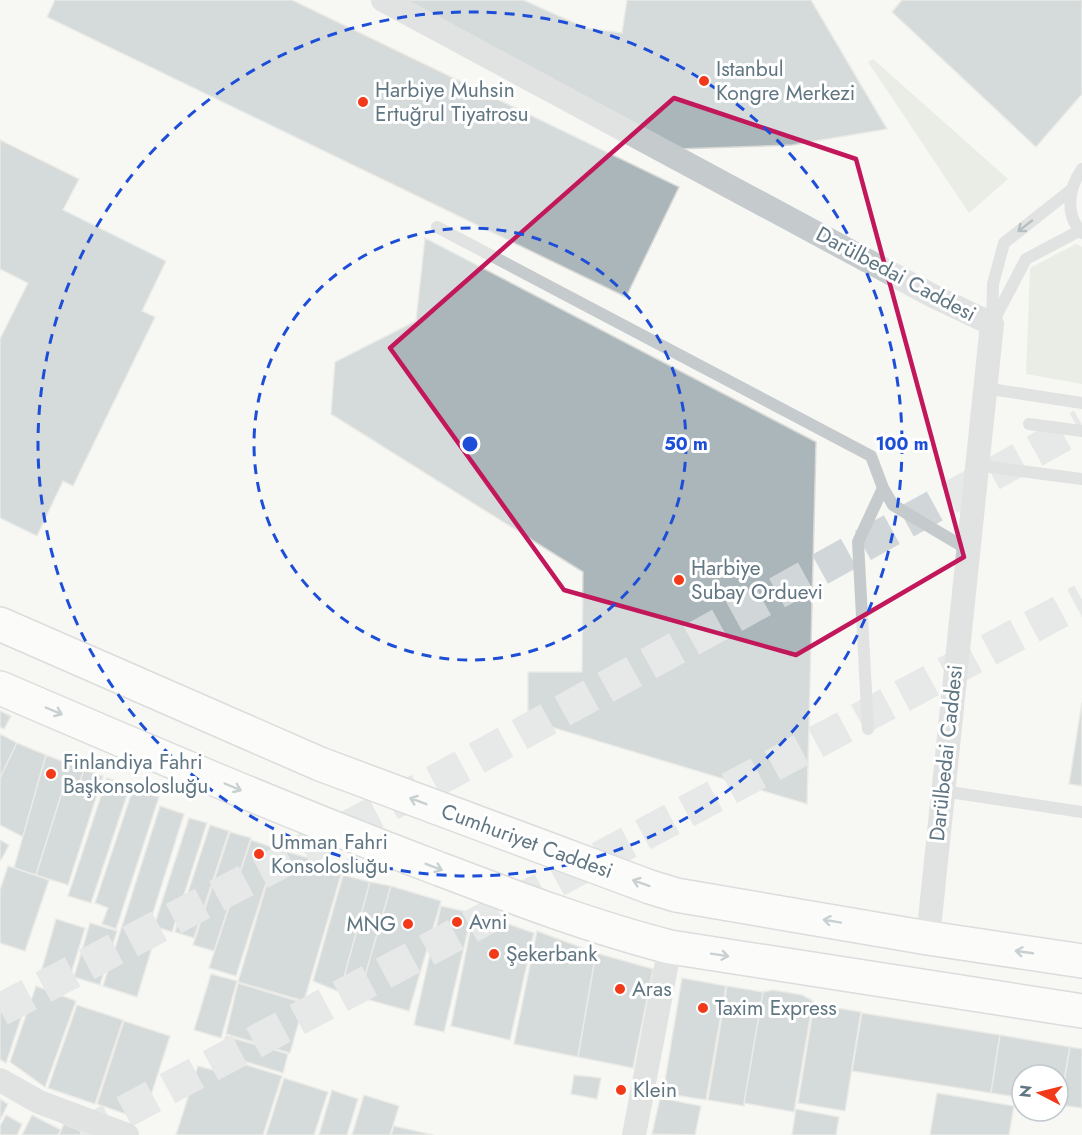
<svg xmlns="http://www.w3.org/2000/svg" width="1082" height="1135" font-family="Jost,sans-serif">
<rect width="100%" height="100%" fill="#f7f7f4"/>
<g fill="#d9e0d5">
<polygon points="873,59 1008,179 969,213 868,62"/>
<polygon points="1076,244 1082,247 1082,384 1026,374 1030,268"/>
</g>
<g fill="#abb6ba" stroke="#d9d9d6" stroke-width="1.5">
<polygon points="55,0 292,0 679,187 626,297 47,17"/>
<polygon points="400,0 523,0 586,28 622,33 627,0 811,0 887,129 792,145 677,149"/>
<polygon points="902,0 1082,0 1082,94 1036,147 892,12"/>
<polygon points="0,140 79,179 63,210 166,261 142,311 155,317 73,486 63,481 37,536 0,518 0,339 28,283 0,269"/>
<polygon points="425,238 816,442 807,804 528,720 528,672 582,672 583,572 331,414 335,362 416,321"/>
<polygon points="1082,702 1082,786 1069,784"/>
<polygon points="0,711 11,716 4,729 0,727"/>
<polygon points="0,734 17,743 0,778"/>
<polygon points="17,743 46,755 23,837 0,825 0,778"/>
<polygon points="46,755 84,770 78,787 65,783 36,875 14,868"/>
<polygon points="84,770 103,776 68,885 36,875 65,783 78,787"/>
<polygon points="107,778 130,786 91,903 68,896"/>
<polygon points="133,789 159,797 116,929 102,924 108,908 95,903"/>
<polygon points="160,806 184,814 145,938 154,941 137,997 103,986"/>
<polygon points="189,818 207,823 172,932 154,926"/>
<polygon points="210,825 229,831 194,938 175,932"/>
<polygon points="230,832 251,838 214,951 193,945"/>
<polygon points="0,840 9,845 1,860 0,860"/>
<polygon points="251,840 277,849 236,976 209,968"/>
<polygon points="277,849 343,868 304,1001 238,982"/>
<polygon points="8,866 49,880 25,951 0,943 0,890"/>
<polygon points="343,875 370,882 340,992 313,981"/>
<polygon points="370,882 391,886 359,997 340,992"/>
<polygon points="391,886 441,901 409,1011 359,997"/>
<polygon points="441,906 472,913 444,1032 414,1025"/>
<polygon points="474,912 534,933 510,1040 451,1026"/>
<polygon points="56,919 85,928 70,977 42,969"/>
<polygon points="90,923 117,931 100,985 74,977"/>
<polygon points="537,931 596,953 578,1057 514,1044"/>
<polygon points="596,953 653,969 633,1068 578,1057"/>
<polygon points="211,974 237,981 221,1038 194,1030"/>
<polygon points="682,978 726,986 706,1100 663,1093"/>
<polygon points="238,983 304,1003 290,1053 226,1034"/>
<polygon points="36,986 76,1001 45,1087 10,1062"/>
<polygon points="727,986 763,992 744,1106 708,1100"/>
<polygon points="773,990 802,995 813,1001 794,1112 744,1103 763,992"/>
<polygon points="814,1004 861,1012 845,1111 798,1103"/>
<polygon points="77,1005 123,1020 95,1104 48,1088"/>
<polygon points="0,1008 22,1015 6,1063 0,1059"/>
<polygon points="862,1013 1000,1035 991,1093 852,1071"/>
<polygon points="124,1021 170,1036 143,1120 97,1104"/>
<polygon points="1000,1035 1070,1047 1060,1105 1058,1104 1058,1075 1022,1075 1022,1098 991,1093"/>
<polygon points="226,1036 288,1054 283,1073 220,1054"/>
<polygon points="1070,1047 1082,1049 1082,1108 1060,1105"/>
<polygon points="218,1056 282,1076 263,1135 176,1135 198,1066 213,1070"/>
<polygon points="574,1075 601,1078 597,1099 571,1094"/>
<polygon points="284,1078 328,1092 314,1135 266,1135"/>
<polygon points="332,1090 358,1099 347,1135 319,1135"/>
<polygon points="937,1093 1014,1106 1009,1135 930,1135"/>
<polygon points="364,1095 399,1106 390,1135 352,1135"/>
<polygon points="660,1098 701,1106 695,1135 652,1134"/>
<polygon points="0,1099 8,1104 0,1120"/>
<polygon points="796,1109 839,1117 836,1135 792,1135"/>
<polygon points="6,1115 22,1124 17,1135 0,1135 0,1126"/>
<polygon points="32,1115 61,1130 58,1135 22,1135"/>
<polygon points="64,1124 91,1135 59,1135"/>
<polygon points="394,1126 433,1135 391,1135"/>
</g>
<g fill="none" stroke-linecap="round" stroke-linejoin="round">
<g stroke="#d1d7d8" stroke-width="33" stroke-dasharray="33 16" stroke-linecap="butt">
<polyline points="0,1010 437,780 1082,425"/>
<polyline points="81,1135 1082,600"/>
</g>
<defs>
<g id="primary">
<polyline points="0,624 320,764 650,887 676,895 928,938 1082,961"/>
<path d="M0,688C142,749 284,810 429,865C508,895 588,926 670,947L1082,1011"/>
</g>
</defs>
<use href="#primary" stroke="#b8bdc0" stroke-width="36"/>
<g stroke="#c5cacd" stroke-width="12">
<path d="M1082,169C1068,189 1065,215 1082,233"/>
<polyline points="437,227 871,456 883,488 893,505 967,549"/>
<polyline points="994,320 1026,259 1079,231"/>
<polyline points="992,324 993,284 1004,243 1071,190"/>
<polyline points="984,388 1082,403"/>
<polyline points="1029,424 1082,431"/>
<polyline points="975,465 1082,479"/>
<polyline points="868,729 858,542 883,488"/>
<polyline points="943,791 1082,812"/>
</g>
<g stroke="#c5cacd" stroke-width="24">
<polyline points="383,0 933,296 992,324 928,938"/>
<polyline points="0,1080 39,1102 127,1135"/>
<polyline points="634,1135 670,947"/>
</g>
<use href="#primary" stroke="#fff" stroke-width="33"/>
</g>
<defs><path id="oneway-shaft" d="M-6 0H5M1.5-3L5.5 0L1.5 3" fill="none" stroke-width="1.6" stroke-linecap="round" stroke-linejoin="round" transform="scale(1.5)"/></defs>
<use stroke="#657a86" href="#oneway-shaft" transform="translate(1025 226) rotate(142)"/>
<g stroke="#909fa8">
<use href="#oneway-shaft" transform="translate(54 711) rotate(23)"/>
<use href="#oneway-shaft" transform="translate(233 787) rotate(23)"/>
<use href="#oneway-shaft" transform="translate(418 801) rotate(-159)"/>
<use href="#oneway-shaft" transform="translate(434 867) rotate(21)"/>
<use href="#oneway-shaft" transform="translate(641 883) rotate(-160)"/>
<use href="#oneway-shaft" transform="translate(832 921) rotate(-170)"/>
<use href="#oneway-shaft" transform="translate(1024 952) rotate(-172)"/>
<use href="#oneway-shaft" transform="translate(720 955) rotate(9)"/>
</g>
<path d="M0 0H1082V1135H0ZM674,98L856,159L964,557L796,655L564,590L390,348Z" fill="#f7f7f4" fill-opacity=".55" fill-rule="evenodd"/>
<path fill="none" stroke="#c2185b" stroke-width="4.5" stroke-linejoin="round" d="M674,98L856,159L964,557L796,655L564,590L390,348Z"/>
<g fill="none" stroke="#1d4ed8" stroke-width="3" stroke-dasharray="10 8">
<circle cx="470" cy="444" r="216"/>
<circle cx="470" cy="444" r="432"/>
</g>
<g fill="#f23a1a" stroke="#fff" stroke-width="2">
<circle cx="704" cy="81" r="6"/>
<circle cx="363" cy="102" r="6"/>
<circle cx="679" cy="580" r="6"/>
<circle cx="51" cy="774" r="6"/>
<circle cx="259" cy="854" r="6"/>
<circle cx="457" cy="922" r="6"/>
<circle cx="408" cy="924" r="6"/>
<circle cx="494" cy="954" r="6"/>
<circle cx="620" cy="989" r="6"/>
<circle cx="703" cy="1008" r="6"/>
<circle cx="621" cy="1090" r="6"/>
</g>
<g text-anchor="middle" dominant-baseline="central" stroke-width="6" stroke-linejoin="round" paint-order="stroke">
<g font-size="21" fill="#607682" stroke="#fff" text-anchor="start">
<text x="716" y="69">Istanbul<tspan x="716" dy="24">Kongre Merkezi</tspan></text>
<text x="375" y="90">Harbiye Muhsin<tspan x="375" dy="24">Ertuğrul Tiyatrosu</tspan></text>
<text x="691" y="568">Harbiye<tspan x="691" dy="24">Subay Orduevi</tspan></text>
<text x="63" y="762">Finlandiya Fahri<tspan x="63" dy="24">Başkonsolosluğu</tspan></text>
<text x="271" y="842">Umman Fahri<tspan x="271" dy="24">Konsolosluğu</tspan></text>
<text x="469" y="922">Avni</text>
<text x="396" y="924" text-anchor="end">MNG</text>
<text x="506" y="954">Şekerbank</text>
<text x="632" y="989">Aras</text>
<text x="715" y="1008">Taxim Express</text>
<text x="633" y="1090">Klein</text>
</g>
<g font-size="21" fill="#607682" stroke="#fff">
<text transform="translate(896 274) rotate(28)">Darülbedai Caddesi</text>
<text transform="translate(946 753) rotate(-84)">Darülbedai Caddesi</text>
<text transform="translate(527 841) rotate(20)">Cumhuriyet Caddesi</text>
</g>
</g>
<circle cx="470" cy="444" r="9" fill="#1d4ed8" stroke="#fff" stroke-width="3"/>
<g font-size="18" text-anchor="middle" font-weight="bold" fill="#1d4ed8" stroke="#fff" stroke-width="6" stroke-linejoin="round" paint-order="stroke">
<text x="686" y="450">50 m</text>
<text x="902" y="450">100 m</text>
</g>
<g transform="translate(1040 1093) rotate(277)"><circle r="28" fill="#ffffff" stroke="#bfc8cd" stroke-width="1.5"/>
<path d="M0-4.5L10 22L0 15L-10 22Z" fill="#f23a1a"/>
<text y="-9" font-size="16" font-weight="bold" text-anchor="middle" fill="#607682">N</text>
</g>
</svg>
